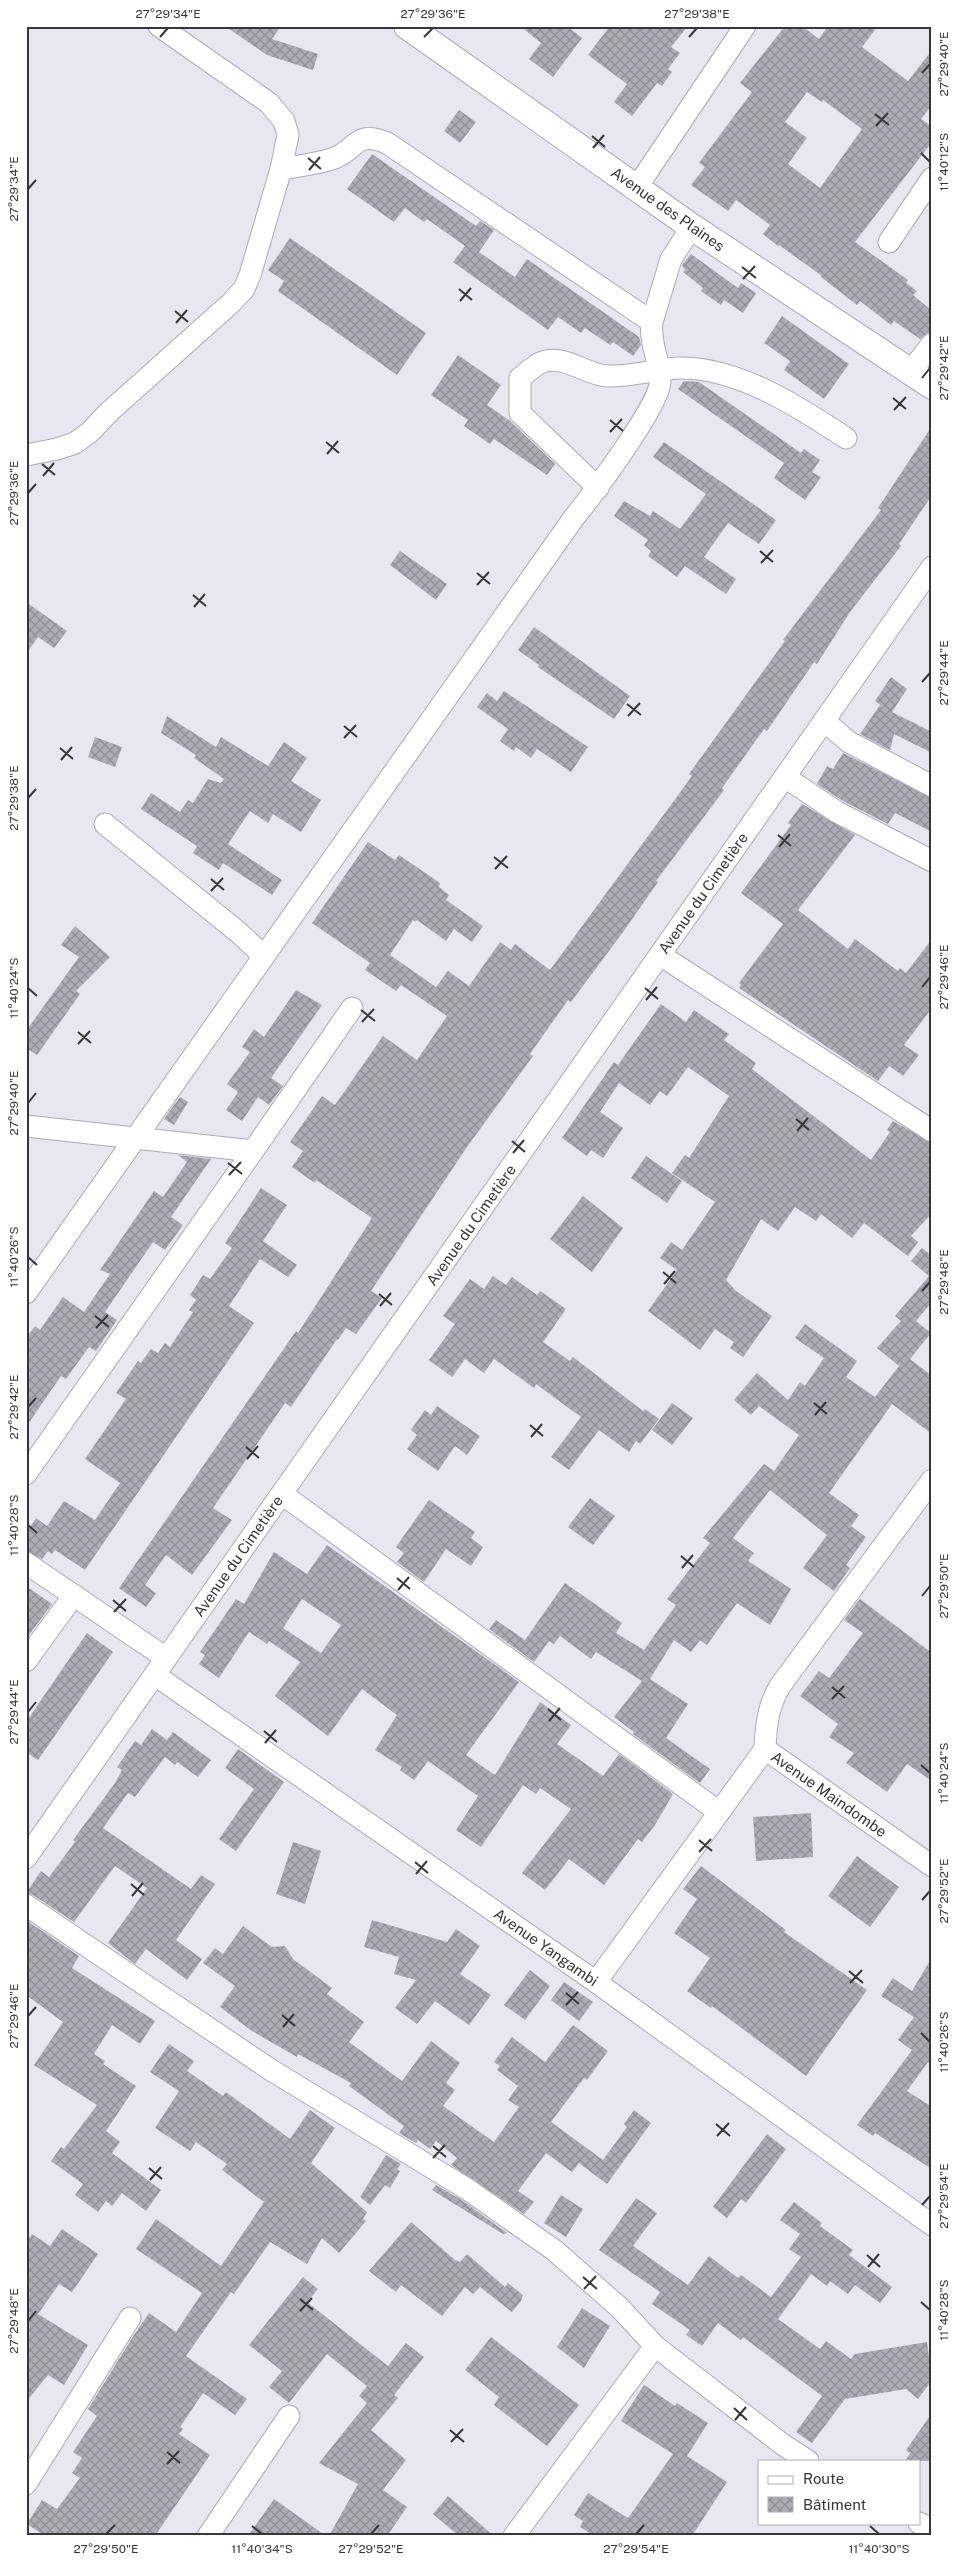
<svg xmlns="http://www.w3.org/2000/svg" width="958" height="2562" font-family="'Public Sans',sans-serif">
<defs>
<pattern id="building-cross-hatch" width="8" height="8" patternUnits="userSpaceOnUse" patternTransform="scale(1.25)"><rect width="8" height="8" fill="#aeadb5"/><path d="M0 0l8 8M0 8l8-8" fill="none" stroke="#8e8e94"/></pattern>
</defs>
<rect width="100%" height="100%" fill="#e8e7ef"/>
<g fill="url(#building-cross-hatch)" fill-rule="evenodd">
<polygon points="225,26 281,26 272,39 318,54 313,70 267,55"/>
<polygon points="520,26 567,26 582,38 553,77 529,59 541,43"/>
<polygon points="610,26 688,26 671,47 680,53 668,69 672,72 662,86 657,83 632,116 614,102 627,84 588,55"/>
<path d="M785,26H802L819,39L828,26H878L862,47L908,81L932,50V105L921,119L932,127V142L855,242L908,280L906,283L917,291L913,295L932,311V332L927,333L920,339L894,321L891,325L860,301L857,305L821,277L822,276L779,245L778,246L763,234L770,225L736,200L728,211L691,185L705,167L699,163L752,92L740,83ZM807,92L822,102L823,100L862,129L820,188L788,164L807,138L785,122Z"/>
<polygon points="459,110 476,122 460,143 444,131"/>
<polygon points="372,154 476,226 480,221 494,230 479,252 515,277 527,259 639,337 641,345 633,356 613,342 610,345 585,328 581,333 558,317 548,330 453,262 465,246 427,219 424,222 405,208 394,222 347,189"/>
<polygon points="290,238 426,333 397,375 278,291 284,281 268,270"/>
<polygon points="691,254 738,288 741,283 756,293 743,313 724,300 721,305 701,291 703,288 683,272 685,270 682,265"/>
<polygon points="782,316 849,364 824,399 784,370 790,361 764,343"/>
<polygon points="458,355 501,385 487,405 510,421 555,464 547,475 494,439 490,444 464,426 468,420 431,395"/>
<polygon points="684,381 699,382 801,453 804,449 820,460 812,472 821,477 805,500 774,478 784,463 678,389"/>
<polygon points="932,426 932,495 899,544 901,546 850,612 817,664 814,662 767,731 764,729 722,788 724,790 656,881 658,882 623,932 571,1002 568,1000 530,1054 533,1056 467,1147 371,1291 382,1298 356,1334 346,1328 338,1340 337,1339 291,1407 285,1403 213,1508 232,1520 192,1575 166,1555 145,1585 156,1593 146,1607 119,1588 296,1331 298,1333 372,1218 316,1180 315,1183 292,1167 303,1151 290,1142 322,1096 335,1105 383,1036 417,1060 447,1016 401,985 396,991 365,970 370,963 312,923 368,842 395,860 399,855 440,883 439,887 449,895 446,900 483,926 472,942 454,929 446,941 417,920 415,922 413,920 390,955 436,987 448,971 469,986 500,942 511,950 515,944 550,970 692,776 689,774 785,641 783,640 881,510 878,508"/>
<polygon points="664,442 776,520 759,544 728,523 704,557 736,579 726,594 685,566 677,577 648,556 651,551 644,545 648,540 614,516 624,501 650,516 653,511 680,529 706,494 653,457"/>
<polygon points="400,551 447,584 436,600 390,565"/>
<polygon points="26,602 67,631 54,648 38,637 26,654"/>
<polygon points="534,627 630,696 614,719 538,667 539,665 518,650"/>
<polygon points="891,677 907,689 892,712 932,732 932,753 894,734 890,750 860,734 880,705 886,709 875,701"/>
<polygon points="504,691 588,747 571,772 537,749 531,758 516,747 514,751 500,741 508,729 477,707 487,693 497,701"/>
<polygon points="167,716 216,747 221,737 268,766 284,742 307,758 291,781 321,800 301,832 273,814 268,823 250,811 228,844 282,880 272,895 223,863 219,870 193,853 197,846 141,809 151,793 180,812 188,800 193,803 208,779 221,783 224,779 194,758 196,755 161,733"/>
<polygon points="95,737 122,747 115,767 88,757"/>
<polygon points="843,753 932,798 932,832 895,813 888,824 843,801 817,784 827,766 833,769"/>
<polygon points="802,804 855,835 798,910 848,949 855,939 898,971 900,968 906,973 932,939 932,1008 904,1045 919,1055 903,1076 889,1066 878,1081 739,988 741,985 739,983 783,924 741,893 791,825 788,823"/>
<polygon points="75,926 110,957 76,991 80,994 37,1055 26,1048 26,1031 79,957 61,945"/>
<polygon points="296,990 322,1005 271,1078 283,1086 269,1105 258,1097 242,1121 226,1110 238,1092 227,1084 250,1052 242,1047 254,1029 264,1037"/>
<polygon points="661,1004 686,1022 694,1010 729,1034 724,1040 756,1063 752,1069 871,1160 890,1132 887,1130 893,1121 932,1143 932,1213 911,1236 918,1242 908,1256 864,1223 852,1238 821,1214 816,1221 795,1207 778,1231 761,1219 726,1280 736,1291 772,1316 743,1357 730,1348 734,1342 715,1329 700,1350 648,1311 677,1270 660,1258 671,1242 682,1250 715,1202 672,1173 685,1155 689,1158 729,1096 688,1067 667,1096 660,1091 650,1105 619,1083 600,1112 623,1128 603,1158 591,1150 587,1156 562,1138 614,1062 618,1065"/>
<polygon points="180,1097 188,1102 174,1125 164,1119"/>
<polygon points="178,1155 211,1159 171,1217 183,1225 165,1250 153,1242 105,1312 117,1320 96,1351 89,1347 66,1379 61,1376 26,1427 26,1338 35,1326 40,1330 63,1297 84,1312 110,1274 100,1270 154,1191 163,1197 187,1162"/>
<polygon points="646,1156 682,1181 667,1203 631,1178"/>
<polygon points="261,1188 287,1205 263,1241 297,1265 288,1277 260,1259 229,1306 254,1323 85,1570 55,1550 52,1554 48,1551 42,1559 26,1551 26,1533 36,1518 47,1526 64,1501 95,1520 120,1483 85,1459 126,1399 116,1393 138,1361 141,1363 151,1349 158,1353 165,1343 170,1347 193,1312 189,1310 196,1300 190,1295 203,1275 210,1279 232,1248 225,1243"/>
<polygon points="583,1196 623,1228 592,1272 550,1239"/>
<polygon points="922,1248 932,1256 932,1302 916,1321 931,1333 910,1359 932,1376 932,1434 892,1404 829,1493 859,1515 851,1526 866,1537 846,1565 850,1568 834,1591 803,1568 827,1535 770,1490 733,1538 754,1553 748,1561 791,1589 770,1625 737,1603 707,1645 700,1640 691,1652 674,1640 650,1679 688,1704 666,1738 710,1769 700,1783 633,1734 634,1732 614,1717 642,1681 596,1652 591,1659 560,1636 554,1644 549,1641 534,1662 489,1629 496,1620 525,1640 565,1583 622,1623 616,1633 644,1650 676,1605 667,1599 710,1543 703,1538 764,1464 774,1471 799,1435 759,1406 751,1415 734,1400 757,1373 788,1400 800,1382 805,1386 824,1358 795,1338 805,1324 857,1361 846,1377 875,1397 899,1366 877,1348 901,1321 895,1316 929,1276 911,1261"/>
<polygon points="493,1276 506,1285 512,1277 537,1295 540,1291 566,1309 543,1342 570,1361 573,1357 643,1411 645,1409 659,1419 640,1444 636,1441 629,1452 599,1430 569,1470 551,1457 581,1417 536,1384 534,1388 494,1359 484,1373 465,1359 452,1377 429,1360 455,1324 443,1316 470,1279 484,1289"/>
<polygon points="672,1403 693,1418 672,1445 652,1430"/>
<polygon points="437,1406 480,1436 467,1455 455,1446 438,1471 407,1449 417,1435 411,1430 425,1410 431,1415"/>
<polygon points="590,1498 615,1516 593,1545 568,1527"/>
<polygon points="429,1500 475,1532 471,1538 483,1547 471,1566 446,1549 424,1582 397,1562 404,1553 396,1547"/>
<path d="M327,1545L519,1682L466,1755L495,1775L540,1702L571,1725L557,1744L603,1776L619,1754L673,1794L655,1825L642,1842L638,1839L604,1885L569,1859L545,1890L522,1873L571,1809L540,1788L536,1794L523,1785L481,1847L456,1830L478,1796L428,1761L414,1780L400,1770L402,1767L375,1750L397,1715L362,1689L328,1736L275,1696L300,1662L269,1641L267,1644L249,1632L219,1678L199,1664L205,1655L200,1652L236,1599L244,1604L274,1552L307,1574ZM302,1599L341,1625L321,1653L283,1628Z"/>
<polygon points="26,1586 52,1604 26,1639"/>
<polygon points="860,1599 932,1653 932,1781 907,1764 887,1792 846,1763 854,1753 829,1737 838,1724 800,1696 819,1671 829,1678 863,1633 844,1620"/>
<polygon points="87,1633 113,1652 38,1760 26,1752 26,1722"/>
<polygon points="152,1729 167,1740 173,1732 211,1760 198,1777 177,1762 175,1765 165,1757 135,1797 128,1793 103,1828 191,1889 201,1875 215,1884 176,1940 202,1959 187,1980 146,1949 135,1964 108,1943 147,1888 115,1866 74,1922 33,1895 26,1893 41,1871 49,1877 75,1842 73,1840 115,1783 122,1770 117,1767 135,1741 141,1745"/>
<polygon points="238,1749 284,1782 236,1851 219,1839 254,1789 225,1768"/>
<polygon points="811,1813 813,1857 756,1861 753,1817"/>
<polygon points="293,1842 321,1851 305,1904 276,1894"/>
<polygon points="857,1856 899,1887 870,1927 828,1896"/>
<polygon points="701,1866 786,1930 784,1932 867,1990 806,2076 712,2006 711,2008 687,1991 710,1958 674,1933 697,1899 683,1889"/>
<polygon points="26,1920 79,1956 72,1968 155,2021 140,2044 112,2025 94,2054 105,2061 103,2064 136,2086 106,2131 120,2142 112,2153 161,2190 146,2211 122,2193 112,2206 106,2201 98,2212 75,2195 83,2184 51,2161 61,2147 64,2149 97,2105 34,2065 63,2022 26,1995"/>
<polygon points="372,1920 447,1942 456,1929 480,1946 460,1974 491,1995 469,2025 435,2001 417,2024 395,2008 416,1980 394,1974 399,1957 364,1947"/>
<polygon points="243,1926 272,1947 285,1946 293,1959 332,1988 327,1994 364,2022 349,2042 402,2081 431,2041 460,2063 446,2083 455,2090 443,2106 494,2142 519,2107 508,2100 518,2086 497,2070 500,2066 494,2062 512,2037 545,2062 573,2025 608,2051 587,2080 584,2078 551,2122 603,2160 627,2127 624,2124 634,2110 651,2123 607,2184 579,2163 572,2172 546,2153 518,2191 534,2202 524,2214 451,2165 457,2158 436,2141 430,2149 418,2140 416,2143 399,2133 404,2126 349,2086 351,2083 298,2054 297,2057 252,2031 220,2007 235,1986 203,1963 215,1948 223,1954"/>
<polygon points="932,1957 932,2064 928,2062 907,2091 932,2107 932,2169 875,2133 873,2136 857,2125 912,2050 898,2040 914,2017 881,1996 893,1978 912,1991"/>
<polygon points="530,1970 550,1986 525,2020 504,2005"/>
<polygon points="564,1982 593,2002 579,2021 551,2000"/>
<polygon points="169,2044 194,2061 187,2071 223,2096 226,2092 290,2139 310,2110 335,2128 311,2163 367,2212 363,2219 366,2221 339,2253 322,2238 307,2264 270,2242 234,2294 231,2292 186,2356 247,2399 235,2415 203,2393 180,2427 183,2429 179,2434 210,2455 155,2536 45,2536 27,2524 42,2500 57,2509 80,2478 72,2473 82,2458 73,2452 97,2416 88,2409 134,2335 149,2313 176,2332 202,2293 136,2249 156,2219 221,2266 264,2202 222,2170 227,2164 196,2142 190,2151 155,2128 179,2091 150,2072"/>
<polygon points="767,2134 786,2149 746,2203 741,2199 727,2218 713,2207"/>
<polygon points="386,2155 401,2164 397,2169 400,2171 390,2188 385,2185 370,2205 360,2197"/>
<polygon points="436,2185 460,2199 507,2233 503,2234 432,2190"/>
<polygon points="561,2195 583,2209 566,2237 544,2223"/>
<polygon points="636,2198 657,2213 633,2246 688,2285 709,2256 738,2278 741,2275 771,2297 801,2257 789,2249 800,2234 780,2220 794,2202 822,2223 820,2226 853,2250 849,2255 892,2287 880,2303 855,2285 848,2294 830,2281 827,2286 811,2274 778,2319 820,2349 826,2341 851,2359 855,2354 927,2342 932,2380 918,2399 906,2389 845,2399 812,2443 796,2432 822,2396 743,2337 741,2340 718,2323 702,2346 686,2335 690,2330 652,2304 660,2292 599,2250"/>
<polygon points="411,2222 455,2260 460,2262 467,2254 505,2287 508,2283 523,2295 521,2301 512,2312 480,2287 473,2294 465,2287 442,2316 401,2285 396,2292 369,2271"/>
<polygon points="62,2229 98,2254 72,2292 59,2284 38,2314 88,2345 64,2385 48,2375 26,2402 26,2243 32,2234 50,2246"/>
<polygon points="303,2277 318,2289 307,2302 388,2366 406,2343 424,2357 394,2395 398,2398 371,2430 406,2460 383,2490 407,2507 387,2536 329,2536 358,2484 319,2463 367,2403 359,2396 367,2386 327,2354 289,2403 269,2387 282,2371 249,2345"/>
<polygon points="582,2308 610,2326 584,2368 557,2347"/>
<polygon points="491,2337 579,2405 547,2446 494,2405 499,2397 465,2370"/>
<polygon points="644,2385 675,2406 677,2403 708,2423 687,2456 727,2482 692,2536 594,2536 580,2527 583,2521 574,2515 588,2493 628,2518 673,2454 621,2421"/>
<polygon points="932,2413 932,2461 905,2461 910,2453 906,2450"/>
<polygon points="448,2496 494,2536 459,2536 433,2514"/>
<polygon points="274,2499 326,2536 248,2536"/>
</g>
<g fill="none" stroke-linecap="round" stroke-linejoin="round">
<defs>
<g id="minor">
<path d="M281,169C298,166 316,164 332,159C358,151 353,129 387,143L652,322"/>
<polyline points="637,187 745,26"/>
<polyline points="889,242 932,178"/>
<polyline points="911,371 932,344"/>
<polyline points="26,455 57,449 75,443 90,432 109,412 231,303 244,289 250,275 281,169 288,135 284,121 269,103 159,26"/>
<path d="M598,488L520,413V378C526,373 532,368 538,364C561,351 585,375 607,376C631,377 655,369 679,368C738,367 799,407 846,438"/>
<polyline points="824,721 849,742 932,786"/>
<polyline points="785,777 837,812 932,861"/>
<polyline points="105,824 238,932 264,956"/>
<polyline points="660,955 932,1131"/>
<polyline points="26,1126 253,1151 352,1008"/>
<path d="M26,1293L573,519C590,498 660,405 660,382C660,361 649,342 652,322L671,259L692,227"/>
<polyline points="26,1474 253,1151"/>
<polyline points="282,1494 719,1812"/>
<polyline points="26,1563 166,1658"/>
<polyline points="26,1661 74,1595"/>
<polyline points="155,1675 596,1982 932,2225"/>
<path d="M765,1749C766,1725 768,1706 780,1686L932,1480"/>
<polyline points="765,1749 932,1866"/>
<polyline points="26,1858 932,567"/>
<polyline points="26,1905 271,2070 467,2189 554,2250 620,2308 655,2346 782,2444 808,2461"/>
<polyline points="596,1982 765,1749"/>
<polyline points="26,2484 130,2318"/>
<polyline points="919,2523 932,2529"/>
<polyline points="208,2536 289,2416"/>
<polyline points="514,2536 655,2346"/>
</g>
<polyline id="tertiary" points="407,26 692,227 932,386"/>
</defs>
<use href="#minor" stroke="#acaab2" stroke-width="23"/>
<use href="#tertiary" stroke="#acaab2" stroke-width="28"/>
<use href="#minor" stroke="#fff" stroke-width="21"/>
<use href="#tertiary" stroke="#fff" stroke-width="26"/>
</g>
<path fill="none" stroke="#373639" stroke-width="2" d="M160,37L168,28M424,37L433,28M689,37L697,28M922,73L930,64M875,114L889,125M876,126L888,113M592,136L605,147M593,148L604,135M921,153L930,162M308,158L321,169M309,170L320,157M28,189L36,180M742,267L756,278M743,279L755,266M459,289L472,300M460,301L471,288M175,311L188,322M176,323L187,310M922,378L930,368M893,398L906,409M894,410L906,397M610,420L623,431M610,432L622,419M326,442L339,453M327,454L338,441M42,464L55,475M43,476L54,463M28,493L36,484M760,551L773,562M761,563L773,550M477,573L490,584M477,585L489,572M193,595L206,606M194,607L205,594M922,682L930,673M627,704L641,715M628,716L640,703M344,726L357,737M344,738L356,725M60,748L73,759M61,760L72,747M28,798L36,789M778,835L791,846M779,847L790,834M494,857L508,868M495,869L507,856M211,879L224,890M211,891L223,878M922,987L930,977M28,988L37,996M645,988L658,999M646,1000L657,987M361,1010L375,1021M362,1022L374,1009M78,1032L91,1043M78,1044L90,1031M28,1103L36,1093M796,1119L809,1130M797,1131L808,1118M512,1141L525,1152M513,1153L524,1140M228,1163L242,1174M229,1175L241,1162M28,1257L37,1265M663,1272L676,1283M664,1284L675,1271M922,1291L930,1282M379,1294L392,1305M380,1306L391,1293M95,1316L109,1327M96,1328L108,1315M814,1403L827,1414M28,1407L36,1398M815,1415L826,1402M530,1425L543,1436M531,1437L542,1424M246,1447L259,1458M247,1459L258,1446M28,1525L37,1533M681,1556L694,1567M682,1568L693,1555M397,1578L410,1589M398,1590L409,1577M922,1596L930,1586M113,1600L126,1611M114,1612L126,1599M832,1687L845,1698M832,1699L844,1686M548,1709L561,1720M28,1712L36,1702M549,1721L560,1708M264,1731L277,1742M265,1743L276,1730M921,1765L930,1773M699,1840L712,1851M699,1852L711,1839M415,1862L428,1873M416,1874L427,1861M131,1884L144,1895M132,1896L143,1883M922,1900L930,1891M849,1971L863,1983M850,1983L862,1970M566,1993L579,2004M566,2005L578,1992M282,2015L295,2026M28,2016L36,2007M283,2027L294,2014M921,2033L930,2042M716,2124L730,2136M717,2136L729,2123M433,2146L446,2157M433,2158L445,2145M149,2168L162,2179M150,2180L161,2167M922,2205L930,2196M867,2255L880,2267M868,2267L879,2254M583,2277L597,2289M584,2289L596,2276M300,2299L313,2310M921,2302L930,2310M300,2311L312,2298M28,2321L36,2311M734,2408L747,2420M735,2420L746,2407M450,2430L464,2442M451,2442L463,2429M167,2452L180,2463M167,2464L179,2451M252,2526L262,2534M870,2526L879,2534M106,2534L115,2525M371,2534L379,2525M636,2534L644,2525"/>
<g text-anchor="middle" dominant-baseline="central" stroke-width="4.5" stroke-linejoin="round" paint-order="stroke">
<g font-size="15" fill="#373639" stroke="#fff">
<text transform="translate(668 209) rotate(35)">Avenue des Plaines</text>
<text transform="translate(703 893) rotate(-55)">Avenue du Cimetière</text>
<text transform="translate(471 1225) rotate(-55)">Avenue du Cimetière</text>
<text transform="translate(238 1556) rotate(-55)">Avenue du Cimetière</text>
<text transform="translate(829 1794) rotate(35)">Avenue Maindombe</text>
<text transform="translate(546 1947) rotate(35)">Avenue Yangambi</text>
</g>
</g>
<rect width="958" height="2562" fill="none" stroke="#ffffff" stroke-width="55"/>
<rect x="758" y="2460" width="162" height="65" fill="#ffffff" stroke="#afafb0"/>
<rect x="768" y="2476" width="25" height="8" fill="#ffffff" stroke="#afafb0"/>
<text x="803" y="2484" font-size="15" fill="#373639">Route</text>
<rect x="768" y="2497" width="25" height="15" fill="url(#building-cross-hatch)" stroke="#afafb0"/>
<text x="803" y="2510" font-size="15" fill="#373639">Bâtiment</text>
<rect x="28" y="28" width="902" height="2506" fill="none" stroke="#373639" stroke-width="2"/>
<g font-size="12" text-anchor="middle" fill="#373639">
<text x="168" y="18">27°29'34"E</text>
<text x="433" y="18">27°29'36"E</text>
<text x="697" y="18">27°29'38"E</text>
<text transform="translate(944 64) rotate(-90)" y="4">27°29'40"E</text>
<text transform="translate(944 162) rotate(-90)" y="4">11°40'12"S</text>
<text transform="translate(14 189) rotate(-90)" y="4">27°29'34"E</text>
<text transform="translate(944 368) rotate(-90)" y="4">27°29'42"E</text>
<text transform="translate(14 493) rotate(-90)" y="4">27°29'36"E</text>
<text transform="translate(944 673) rotate(-90)" y="4">27°29'44"E</text>
<text transform="translate(14 798) rotate(-90)" y="4">27°29'38"E</text>
<text transform="translate(944 977) rotate(-90)" y="4">27°29'46"E</text>
<text transform="translate(14 988) rotate(-90)" y="4">11°40'24"S</text>
<text transform="translate(14 1103) rotate(-90)" y="4">27°29'40"E</text>
<text transform="translate(14 1257) rotate(-90)" y="4">11°40'26"S</text>
<text transform="translate(944 1282) rotate(-90)" y="4">27°29'48"E</text>
<text transform="translate(14 1407) rotate(-90)" y="4">27°29'42"E</text>
<text transform="translate(14 1525) rotate(-90)" y="4">11°40'28"S</text>
<text transform="translate(944 1586) rotate(-90)" y="4">27°29'50"E</text>
<text transform="translate(14 1712) rotate(-90)" y="4">27°29'44"E</text>
<text transform="translate(944 1773) rotate(-90)" y="4">11°40'24"S</text>
<text transform="translate(944 1891) rotate(-90)" y="4">27°29'52"E</text>
<text transform="translate(14 2016) rotate(-90)" y="4">27°29'46"E</text>
<text transform="translate(944 2042) rotate(-90)" y="4">11°40'26"S</text>
<text transform="translate(944 2196) rotate(-90)" y="4">27°29'54"E</text>
<text transform="translate(944 2310) rotate(-90)" y="4">11°40'28"S</text>
<text transform="translate(14 2321) rotate(-90)" y="4">27°29'48"E</text>
<text x="106" y="2553">27°29'50"E</text>
<text x="262" y="2553">11°40'34"S</text>
<text x="371" y="2553">27°29'52"E</text>
<text x="636" y="2553">27°29'54"E</text>
<text x="879" y="2553">11°40'30"S</text>
</g>
</svg>
